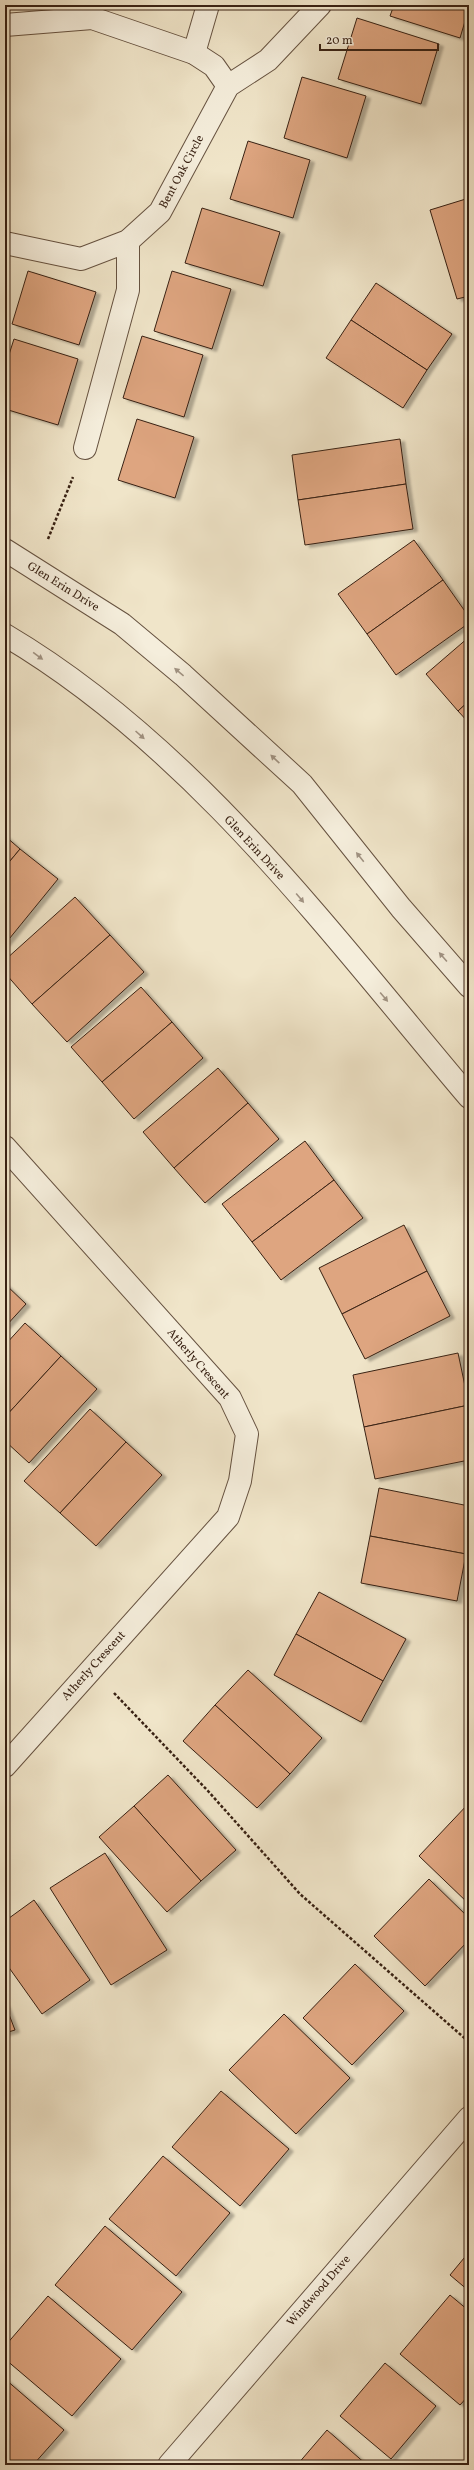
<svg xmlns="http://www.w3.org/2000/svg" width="474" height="2470" font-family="Vollkorn,serif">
<defs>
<filter id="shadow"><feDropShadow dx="4.5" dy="2.5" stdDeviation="1" flood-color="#0004"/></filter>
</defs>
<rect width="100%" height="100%" fill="#f0e5c9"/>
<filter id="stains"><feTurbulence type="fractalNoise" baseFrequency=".005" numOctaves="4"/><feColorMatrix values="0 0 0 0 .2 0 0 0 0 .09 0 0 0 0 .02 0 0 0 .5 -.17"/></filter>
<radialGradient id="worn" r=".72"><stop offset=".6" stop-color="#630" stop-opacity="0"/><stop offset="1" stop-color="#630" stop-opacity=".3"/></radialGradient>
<g fill="#dea580" stroke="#382113" filter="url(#shadow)">
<polygon points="394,5 469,5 469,8 460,38 390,16"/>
<polygon points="357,18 439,44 421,104 338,79"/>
<polygon points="302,77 366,96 347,158 284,138"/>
<polygon points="248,141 310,160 293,218 230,199"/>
<polygon points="469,198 469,296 457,299 430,210"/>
<polygon points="202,208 280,232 263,286 185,263"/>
<polygon points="28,271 96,292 79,345 12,324"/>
<polygon points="172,271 231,289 212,349 154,331"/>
<polygon points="376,283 452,334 427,370 351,320"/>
<polygon points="351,320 427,370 403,408 326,358"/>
<polygon points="142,336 203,355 184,417 123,398"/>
<polygon points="14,339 78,359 58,425 5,409 5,367"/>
<polygon points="137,419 194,437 175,498 118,480"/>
<polygon points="400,439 406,484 298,500 292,455"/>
<polygon points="406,484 413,529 305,545 298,500"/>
<polygon points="414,540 443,580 367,634 338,594"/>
<polygon points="443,580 469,617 469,623 396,675 367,634"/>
<polygon points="469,637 469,701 458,711 426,674"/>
<polygon points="469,701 469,723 458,711"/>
<polygon points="5,836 20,849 5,867"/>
<polygon points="20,849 58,879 5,944 5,867"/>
<polygon points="75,897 110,935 32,1004 5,973 5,960"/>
<polygon points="110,935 144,972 67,1042 32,1004"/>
<polygon points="141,987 172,1022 102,1082 71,1047"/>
<polygon points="172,1022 203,1058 134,1119 102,1082"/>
<polygon points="218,1068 248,1103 174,1168 143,1132"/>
<polygon points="248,1103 279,1139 205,1203 174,1168"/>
<polygon points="305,1141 334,1180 252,1242 222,1204"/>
<polygon points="334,1180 363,1218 281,1280 252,1242"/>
<polygon points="404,1225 427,1271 342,1314 319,1268"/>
<polygon points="427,1271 450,1316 365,1359 342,1314"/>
<polygon points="5,1284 26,1304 5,1327"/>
<polygon points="25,1323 61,1356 5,1417 5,1345"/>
<polygon points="458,1353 469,1405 364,1427 353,1375"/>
<polygon points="61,1356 97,1389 29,1463 5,1441 5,1417"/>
<polygon points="469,1405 469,1460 375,1479 364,1427"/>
<polygon points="90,1409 126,1442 60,1513 24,1481"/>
<polygon points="126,1442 162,1475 96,1546 60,1513"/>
<polygon points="379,1488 469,1506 469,1539 466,1554 370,1536"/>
<polygon points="370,1536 466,1554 457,1601 361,1583"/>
<polygon points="319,1592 406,1639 383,1681 296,1634"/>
<polygon points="296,1634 383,1681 361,1722 274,1675"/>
<polygon points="248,1670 322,1738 290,1774 215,1705"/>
<polygon points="215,1705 290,1774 257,1808 183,1741"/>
<polygon points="168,1775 236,1850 201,1881 134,1806"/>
<polygon points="469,1803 469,1904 419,1856"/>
<polygon points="134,1806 201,1881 167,1912 99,1837"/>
<polygon points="105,1853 167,1950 111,1985 50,1888"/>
<polygon points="429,1879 469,1918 469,1940 425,1986 374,1936"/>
<polygon points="34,1900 90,1980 42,2014 5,1962 5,1921"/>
<polygon points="355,1964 404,2011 352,2065 303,2018"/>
<polygon points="5,2004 15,2030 5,2033"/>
<polygon points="284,2014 350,2078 296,2134 229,2070"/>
<polygon points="221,2091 289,2149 240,2206 172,2147"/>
<polygon points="163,2156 230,2213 176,2276 109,2219"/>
<polygon points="105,2226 182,2292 132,2350 55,2285"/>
<polygon points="469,2252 469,2291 450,2275"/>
<polygon points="450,2295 469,2311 469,2395 460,2405 400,2354"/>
<polygon points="48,2296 121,2359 72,2416 5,2359 5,2346"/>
<polygon points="385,2363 436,2406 391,2459 340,2416"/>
<polygon points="5,2379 64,2430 33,2465 5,2465"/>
<polygon points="327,2430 367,2465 297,2465"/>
</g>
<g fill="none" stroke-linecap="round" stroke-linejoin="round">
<defs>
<g id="minor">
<polyline points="5,25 92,18 194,53 214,66 228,86"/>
<polyline points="194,53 208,5"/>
<polyline points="5,243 81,259 128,241 160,212 228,86 268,60 320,5"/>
<polyline points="85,448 128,290 128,241"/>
<polyline points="5,550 122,624 183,675 302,784 401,908 469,986"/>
<path d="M5,635C193,746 330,933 469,1097"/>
<polyline points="5,1147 230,1398 247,1434 240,1481 228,1517 5,1766"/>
<polyline points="169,2465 469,2118"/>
</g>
</defs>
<use href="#minor" stroke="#665240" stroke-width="24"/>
<g stroke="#382113" stroke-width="2.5" stroke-dasharray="3 2" stroke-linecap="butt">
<polyline points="48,539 73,477"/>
<polyline points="114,1693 208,1791 300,1894 469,2042"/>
</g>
<use href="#minor" stroke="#f5eedc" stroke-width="22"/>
</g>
<defs><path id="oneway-solid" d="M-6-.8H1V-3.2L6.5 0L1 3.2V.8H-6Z"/></defs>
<g fill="#a09282">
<use href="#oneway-solid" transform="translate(38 656) rotate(36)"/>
<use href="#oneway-solid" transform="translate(179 672) rotate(-140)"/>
<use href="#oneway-solid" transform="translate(140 735) rotate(42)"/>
<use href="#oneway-solid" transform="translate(275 759) rotate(-137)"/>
<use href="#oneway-solid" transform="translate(360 857) rotate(-129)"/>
<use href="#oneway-solid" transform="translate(300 898) rotate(50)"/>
<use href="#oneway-solid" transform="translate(443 957) rotate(-131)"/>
<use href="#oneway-solid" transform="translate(384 997) rotate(50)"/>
</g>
<g text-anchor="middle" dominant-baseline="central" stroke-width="4" stroke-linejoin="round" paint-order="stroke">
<g font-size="12" fill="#382113" stroke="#f5eedc">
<text transform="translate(182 172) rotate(-62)">Bent Oak Circle</text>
<text transform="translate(63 587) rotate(32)">Glen Erin Drive</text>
<text transform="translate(254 848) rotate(47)">Glen Erin Drive</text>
<text transform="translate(198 1364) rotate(49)">Atherly Crescent</text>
<text transform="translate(94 1666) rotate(-48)">Atherly Crescent</text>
<text transform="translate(319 2291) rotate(-49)">Windwood Drive</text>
</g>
</g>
<rect width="474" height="2470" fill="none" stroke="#f0e5c9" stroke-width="20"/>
<rect x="6" y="6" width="462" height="2458" fill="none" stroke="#382113" stroke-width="2"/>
<rect x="10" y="10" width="454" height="2450" fill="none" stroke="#382113"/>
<path d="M320 44v6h118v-6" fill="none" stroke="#382113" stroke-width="2"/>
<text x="326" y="44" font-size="12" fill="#382113" stroke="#f5eedc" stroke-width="3" paint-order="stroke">20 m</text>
<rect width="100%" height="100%" filter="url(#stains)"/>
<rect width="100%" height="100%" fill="url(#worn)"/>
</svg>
